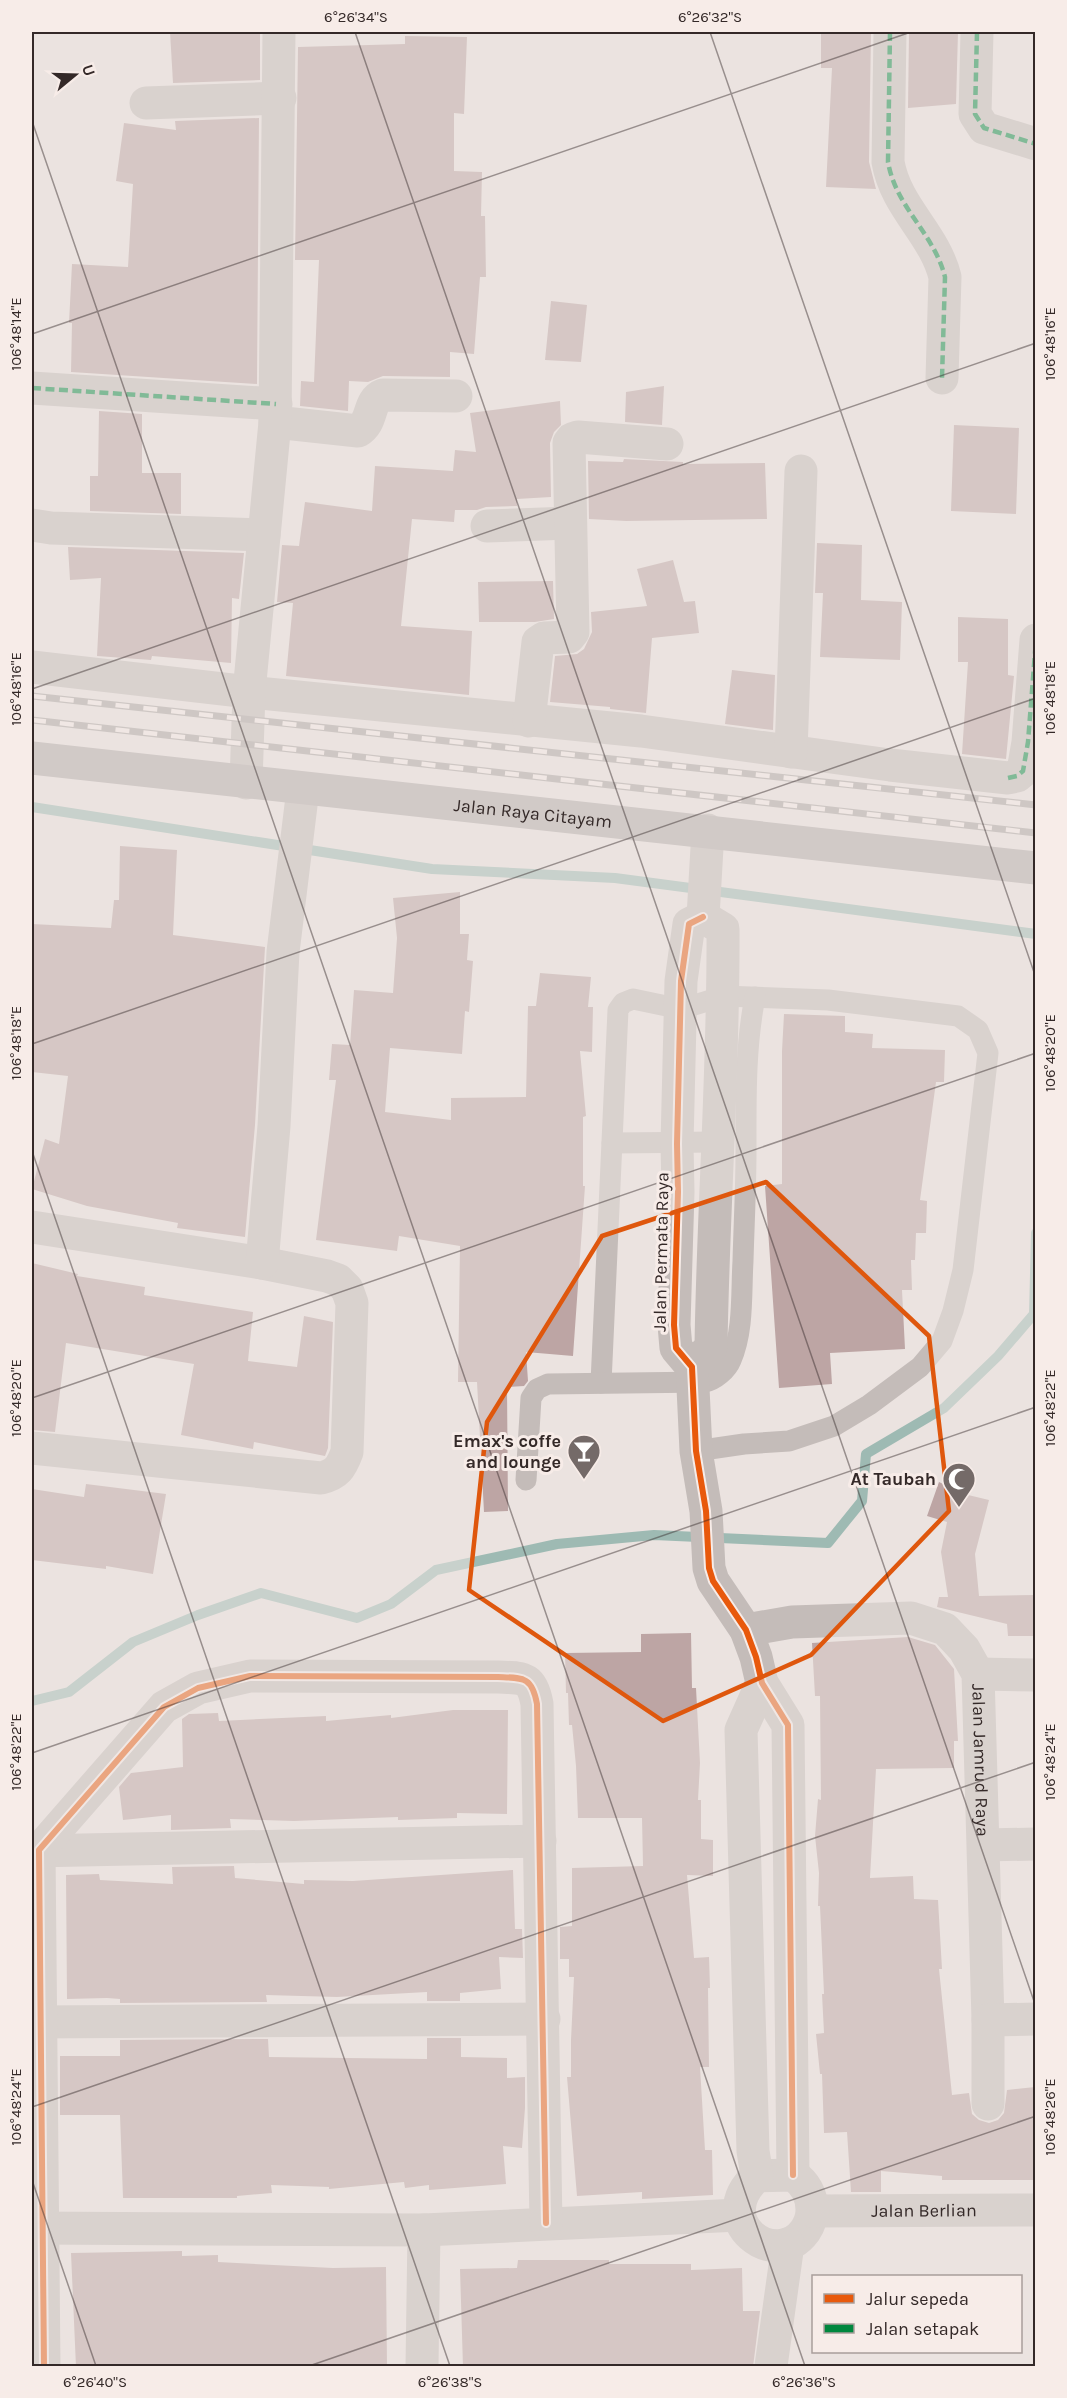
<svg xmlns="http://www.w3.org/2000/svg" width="1067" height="2398" font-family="Karla,sans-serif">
<rect width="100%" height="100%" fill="#ebe3e0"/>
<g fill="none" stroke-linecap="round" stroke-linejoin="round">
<g stroke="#9ebab3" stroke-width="10">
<polyline points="32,807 432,869 615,878 1036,934"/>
<polyline points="32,1701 69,1692 133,1642 198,1615 261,1593 357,1618 391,1604 436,1570 557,1544 654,1535 828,1543 862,1501 866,1454 944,1408 998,1356 1034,1314 1036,1233"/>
</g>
</g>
<g fill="#bda5a4">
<polygon points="170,32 260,32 260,80 173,83"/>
<polygon points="821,32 871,32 869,162 876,189 826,187 832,68 821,68"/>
<polygon points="909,32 958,32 956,104 908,108"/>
<polygon points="405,36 467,37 464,114 454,113 454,171 482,172 481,216 485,216 486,277 480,277 474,354 450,352 450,377 383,376 368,382 349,381 348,411 300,406 301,381 314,382 319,260 295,260 298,47 405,44"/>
<polygon points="259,118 257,384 71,372 72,323 69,323 72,264 128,267 133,184 116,181 124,123 176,130 175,121"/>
<polygon points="551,301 587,305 581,362 545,360"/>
<polygon points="664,386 662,425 625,422 626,392"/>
<polygon points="560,401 561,425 554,432 550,443 551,497 517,499 517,506 486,507 477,510 455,510 454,522 412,519 401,626 472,631 469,695 286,676 293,603 277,602 282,545 299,546 305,502 372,511 375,466 453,471 455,450 476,452 470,413"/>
<polygon points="99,411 142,414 142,473 181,473 181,514 90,511 90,476 98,476"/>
<polygon points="954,425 1019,428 1016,514 951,511"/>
<polygon points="624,459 683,462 683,464 765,463 767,519 626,521 589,519 588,461 623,462"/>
<polygon points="817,543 862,545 861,600 902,602 900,660 820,657 823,593 815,593"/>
<polygon points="68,547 244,553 239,599 232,598 231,663 152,656 151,660 97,656 101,578 70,580"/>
<polygon points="673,560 684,602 695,601 699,633 652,638 646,713 610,709 610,707 550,702 555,656 577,654 584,649 592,632 591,612 647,606 637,569"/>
<polygon points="553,581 554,619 535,622 479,622 478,582"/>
<polygon points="958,617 1008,619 1008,675 1014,676 1006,759 962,754 968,662 958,662"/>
<polygon points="732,670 775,675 773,730 725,724"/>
<polygon points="120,846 177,850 173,935 265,947 255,1125 245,1237 177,1228 178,1223 87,1206 32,1189 45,1139 59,1144 68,1076 32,1072 32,924 111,928 114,900 119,900"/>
<polygon points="460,892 460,934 469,934 467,960 473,961 469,1012 465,1011 462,1054 390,1048 385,1112 451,1120 451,1098 526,1097 528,1006 536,1006 540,973 591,977 588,1007 593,1007 592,1052 580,1051 586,1116 583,1117 583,1186 585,1186 573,1356 526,1352 528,1381 524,1386 507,1387 508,1511 484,1512 477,1382 458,1382 460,1246 399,1236 397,1251 316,1240 336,1080 329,1080 332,1044 350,1045 354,990 393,993 397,938 393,898"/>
<polygon points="784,1014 845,1016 845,1032 873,1034 872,1048 945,1050 944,1082 936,1082 920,1200 927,1201 926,1233 916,1233 915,1260 911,1260 912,1290 902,1290 905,1349 830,1353 832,1384 779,1388 765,1186 782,1184 782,1051"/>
<polygon points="32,1263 78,1274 77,1276 145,1287 144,1295 253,1312 248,1361 297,1367 304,1316 333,1322 328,1448 325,1456 254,1442 253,1449 181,1435 194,1364 66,1343 55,1432 32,1430"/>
<polygon points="939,1482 964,1494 989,1500 975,1554 979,1596 1035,1595 1035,1636 1008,1636 1007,1624 937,1607 939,1597 948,1597 941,1552 947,1522 927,1516"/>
<polygon points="86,1484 166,1494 153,1574 106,1566 106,1569 32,1560 32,1489 84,1497"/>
<polygon points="691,1633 692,1688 696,1688 700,1763 698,1800 701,1800 701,1839 713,1840 713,1876 687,1875 694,1958 709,1957 710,1988 708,1988 709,2067 700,2067 705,2150 712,2150 713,2195 642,2199 642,2192 577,2196 567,2077 571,2077 571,2040 574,1977 569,1977 569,1959 560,1959 560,1927 572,1926 572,1868 643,1866 642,1818 578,1818 576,1766 572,1725 569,1725 568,1693 566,1693 565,1653 641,1652 641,1634"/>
<polygon points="908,1637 935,1645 954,1669 958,1741 954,1741 954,1768 876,1769 870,1878 913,1876 914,1899 938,1900 942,1969 939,1969 952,2095 969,2093 972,2114 979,2120 989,2123 998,2120 1004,2113 1007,2090 1035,2087 1035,2180 942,2180 942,2176 881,2171 881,2192 851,2192 847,2132 824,2133 822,2074 820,2074 816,2034 824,2033 822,1994 824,1994 820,1906 818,1906 819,1873 815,1836 818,1799 821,1800 820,1696 815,1696 812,1643"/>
<polygon points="453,1710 508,1710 507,1814 457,1813 457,1818 398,1820 398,1817 294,1821 230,1819 231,1828 171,1830 171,1815 123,1820 119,1787 131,1773 183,1767 182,1719 189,1714 218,1713 219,1721 326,1716 326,1721 391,1715 391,1718"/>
<polygon points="234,1866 235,1878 304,1884 304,1880 353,1881 513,1870 515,1929 522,1929 523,1958 499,1957 501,1989 460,1993 460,2001 427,2001 427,1992 337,1997 266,1995 267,2002 120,2003 120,1999 107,1998 67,1999 66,1875 99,1874 100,1880 173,1884 172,1867"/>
<polygon points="427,2038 461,2038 461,2057 507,2058 507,2078 525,2077 525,2108 522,2148 503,2146 506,2184 429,2190 429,2185 405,2188 404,2182 329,2189 329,2187 271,2185 272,2193 237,2196 237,2198 123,2198 120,2115 60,2115 60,2056 120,2056 120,2040 268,2039 269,2057 427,2059"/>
<polygon points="182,2251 182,2256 218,2255 218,2262 333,2268 386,2267 387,2367 76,2367 71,2253"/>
<polygon points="518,2260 609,2260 609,2264 691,2264 691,2270 742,2268 743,2311 760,2311 753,2367 463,2367 460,2269 517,2268"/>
</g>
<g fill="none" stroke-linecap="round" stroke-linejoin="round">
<g stroke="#c4bcb9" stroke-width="21">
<polyline points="612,1143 718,1142"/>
<polyline points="601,1383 618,1010 623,1003 633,999 681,1009 724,996 828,1000 958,1016 978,1030 988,1053 963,1270 953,1311 942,1341 920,1367 869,1405 834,1426 789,1441 744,1444 696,1451"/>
<path d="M526,1480L531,1398L537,1389L548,1384L705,1382C715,1380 727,1370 731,1360C744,1330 741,1293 743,1261C744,1224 746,1188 746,1152C746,1100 745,1048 755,997"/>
</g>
<g stroke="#c4bcb9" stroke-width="33">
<path d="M890,32L888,162C896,208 934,233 945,277L942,378"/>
<polyline points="977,32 975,114 984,128 1036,144"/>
<polyline points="146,103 280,98"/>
<polyline points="32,388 276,404"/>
<path d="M275,422L358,431C374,422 367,401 383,395L456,396"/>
<polyline points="32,525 51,528 264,535"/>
<polyline points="487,526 570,523"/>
<polyline points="32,667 249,692 641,731 890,765 1008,778 1017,776 1023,771 1028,742 1036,640"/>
<polyline points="529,721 538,642 544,638 569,637 573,632 569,443 572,439 578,437 667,444"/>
<polyline points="791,752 801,471"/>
<polyline points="246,783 249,692 275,422 279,32"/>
<polyline points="703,917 689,924 681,981 677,1144 678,1192 674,1325 676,1348 692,1367 696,1451 706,1511 709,1568 713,1581 746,1630 756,1657 762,1683 788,1725 793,2175"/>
<polyline points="703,917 708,830"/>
<path d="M32,1227L262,1263L327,1276L338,1280L347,1289L352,1303L347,1452C341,1468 337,1474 321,1478L32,1448"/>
<polyline points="262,1263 274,1126 283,952 303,789"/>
<path d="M692,1367L711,1347C713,1208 724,1069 723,929L703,917"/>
<path id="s1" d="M746,1630L792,1622L911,1618L945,1629L964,1649L978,1674L988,2020V2104"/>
<polyline points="978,1674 1036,1675"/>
<polyline points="984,1845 1036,1844"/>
<polyline points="32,1851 540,1841"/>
<polyline points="988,2020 1036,2019"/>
<polyline points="32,2022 544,2019"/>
<path d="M793,2175C805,2183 812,2195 812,2210C812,2217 809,2225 805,2231C776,2271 707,2222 757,2176Z"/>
<polyline points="757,2176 753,2151 741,1730 762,1683"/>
<path id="s2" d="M813,2211L1036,2210"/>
<polyline points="32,2228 424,2230 739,2215"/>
<path d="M44,2366L39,1850L164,1707L198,1688L250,1676L498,1677C523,1678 532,1676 537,1704L546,2223"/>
<polyline points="422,2366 424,2230"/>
<polyline points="771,2366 788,2244"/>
</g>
<path stroke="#b2aaa9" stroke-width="33" id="s3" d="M32,758C366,797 701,830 1036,868"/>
<defs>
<g id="rail">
<polyline points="32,696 1036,805"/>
<polyline points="32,720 1036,833"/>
</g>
</defs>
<use href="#rail" stroke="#aca5a3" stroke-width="7"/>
<use href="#rail" stroke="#f7ece8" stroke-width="4.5" stroke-dasharray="14" stroke-linecap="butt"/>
<g stroke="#00873e" stroke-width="4.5" stroke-dasharray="9 4.5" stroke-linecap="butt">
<path d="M890,32L888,162C896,208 934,233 945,277L942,378"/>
<polyline points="977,32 975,114 984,128 1036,144"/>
<polyline points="32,388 276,404"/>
<polyline points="1008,778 1017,776 1023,771 1028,742 1036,640"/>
</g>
<defs>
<g id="cycleway">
<polyline points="703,917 689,924 681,981 677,1144 678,1192 674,1325 676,1348 692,1367 696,1451 706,1511 709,1568 713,1581 746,1630 756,1657 762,1683 788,1725 793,2175"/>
<path d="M44,2366L39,1850L164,1707L198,1688L250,1676L498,1677C523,1678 532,1676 537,1704L546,2223"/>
</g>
</defs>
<use href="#cycleway" stroke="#f7ece8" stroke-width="10"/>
<use href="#cycleway" stroke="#e8590c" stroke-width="6"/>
</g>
<path d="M0 0H1067V2398H0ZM766,1182L929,1336L949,1511L811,1655L663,1721L469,1590L487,1422L602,1236Z" fill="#ebe3e0" fill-opacity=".55" fill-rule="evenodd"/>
<path fill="none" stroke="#df570d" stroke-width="4.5" stroke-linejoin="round" d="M766,1182L929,1336L949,1511L811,1655L663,1721L469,1590L487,1422L602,1236Z"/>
<path fill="none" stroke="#342928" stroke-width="1.5" stroke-opacity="0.45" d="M355,32L1036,2007M710,32L1036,978M32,121L805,2366M32,334L911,32M32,689L1036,343M32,1044L1036,698M32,1151L450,2366M32,1398L1036,1053M32,1753L1036,1407M32,2107L1036,1762M32,2180L96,2366M309,2366L1036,2116"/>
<defs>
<symbol id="bar-pin" viewBox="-11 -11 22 30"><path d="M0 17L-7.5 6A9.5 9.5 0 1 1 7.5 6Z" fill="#746a68" stroke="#f7ece8"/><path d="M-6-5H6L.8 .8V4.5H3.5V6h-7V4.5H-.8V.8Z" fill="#fff"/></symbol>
<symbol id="mosque-pin" viewBox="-11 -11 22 30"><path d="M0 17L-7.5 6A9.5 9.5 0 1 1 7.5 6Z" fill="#746a68" stroke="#f7ece8"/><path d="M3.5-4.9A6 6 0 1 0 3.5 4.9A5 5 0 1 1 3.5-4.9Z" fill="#fff"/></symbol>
</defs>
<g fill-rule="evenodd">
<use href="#bar-pin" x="565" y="1432" width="38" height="52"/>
<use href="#mosque-pin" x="940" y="1460" width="38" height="52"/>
</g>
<g text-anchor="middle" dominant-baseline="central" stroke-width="6" stroke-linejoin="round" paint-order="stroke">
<g font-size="18" fill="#342928" stroke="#f7ece8">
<text stroke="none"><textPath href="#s3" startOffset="504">Jalan Raya Citayam</textPath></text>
<text transform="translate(661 1252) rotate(-89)">Jalan Permata Raya</text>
<text stroke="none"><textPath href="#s1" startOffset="344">Jalan Jamrud Raya</textPath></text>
<text stroke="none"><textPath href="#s2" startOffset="111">Jalan Berlian</textPath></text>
</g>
<g font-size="18" font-weight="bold" fill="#342928" stroke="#f7ece8" text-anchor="end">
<text x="561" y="1441">Emax's coffe<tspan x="561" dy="21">and lounge</tspan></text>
<text x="936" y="1479">At Taubah</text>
</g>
</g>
<rect width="1067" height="2398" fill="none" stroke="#f7ece8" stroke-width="66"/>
<rect x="812" y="2275" width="210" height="78" fill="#f7ece8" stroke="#a99e9b" stroke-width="1.5"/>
<rect x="824" y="2294" width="30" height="9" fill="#e8590c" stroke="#a99e9b" stroke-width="1.5"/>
<text x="866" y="2305" font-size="18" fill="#342928">Jalur sepeda</text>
<rect x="824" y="2324" width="30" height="9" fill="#00873e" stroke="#a99e9b" stroke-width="1.5"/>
<text x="866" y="2335" font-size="18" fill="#342928">Jalan setapak</text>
<g transform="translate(75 75) rotate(71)" stroke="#f7ece8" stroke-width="4.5" paint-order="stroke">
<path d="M0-4.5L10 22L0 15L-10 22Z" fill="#342928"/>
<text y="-9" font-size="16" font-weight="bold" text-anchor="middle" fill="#342928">U</text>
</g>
<rect x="33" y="33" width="1001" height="2332" fill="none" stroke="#342928" stroke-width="2"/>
<g font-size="15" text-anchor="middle" fill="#342928">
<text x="356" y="22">6°26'34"S</text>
<text x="710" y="22">6°26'32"S</text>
<text transform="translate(16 334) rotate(-90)" y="5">106°48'14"E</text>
<text transform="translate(1050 344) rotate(-90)" y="5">106°48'16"E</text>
<text transform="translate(16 689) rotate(-90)" y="5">106°48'16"E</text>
<text transform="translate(1050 698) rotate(-90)" y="5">106°48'18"E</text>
<text transform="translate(16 1043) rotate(-90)" y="5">106°48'18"E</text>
<text transform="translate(1050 1053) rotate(-90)" y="5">106°48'20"E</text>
<text transform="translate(16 1398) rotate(-90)" y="5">106°48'20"E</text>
<text transform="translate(1050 1408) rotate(-90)" y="5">106°48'22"E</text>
<text transform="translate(16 1752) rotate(-90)" y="5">106°48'22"E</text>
<text transform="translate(1050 1762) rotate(-90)" y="5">106°48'24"E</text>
<text transform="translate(16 2107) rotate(-90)" y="5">106°48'24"E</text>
<text transform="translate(1050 2117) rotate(-90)" y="5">106°48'26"E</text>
<text x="95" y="2387">6°26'40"S</text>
<text x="450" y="2387">6°26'38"S</text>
<text x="804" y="2387">6°26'36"S</text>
</g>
</svg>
